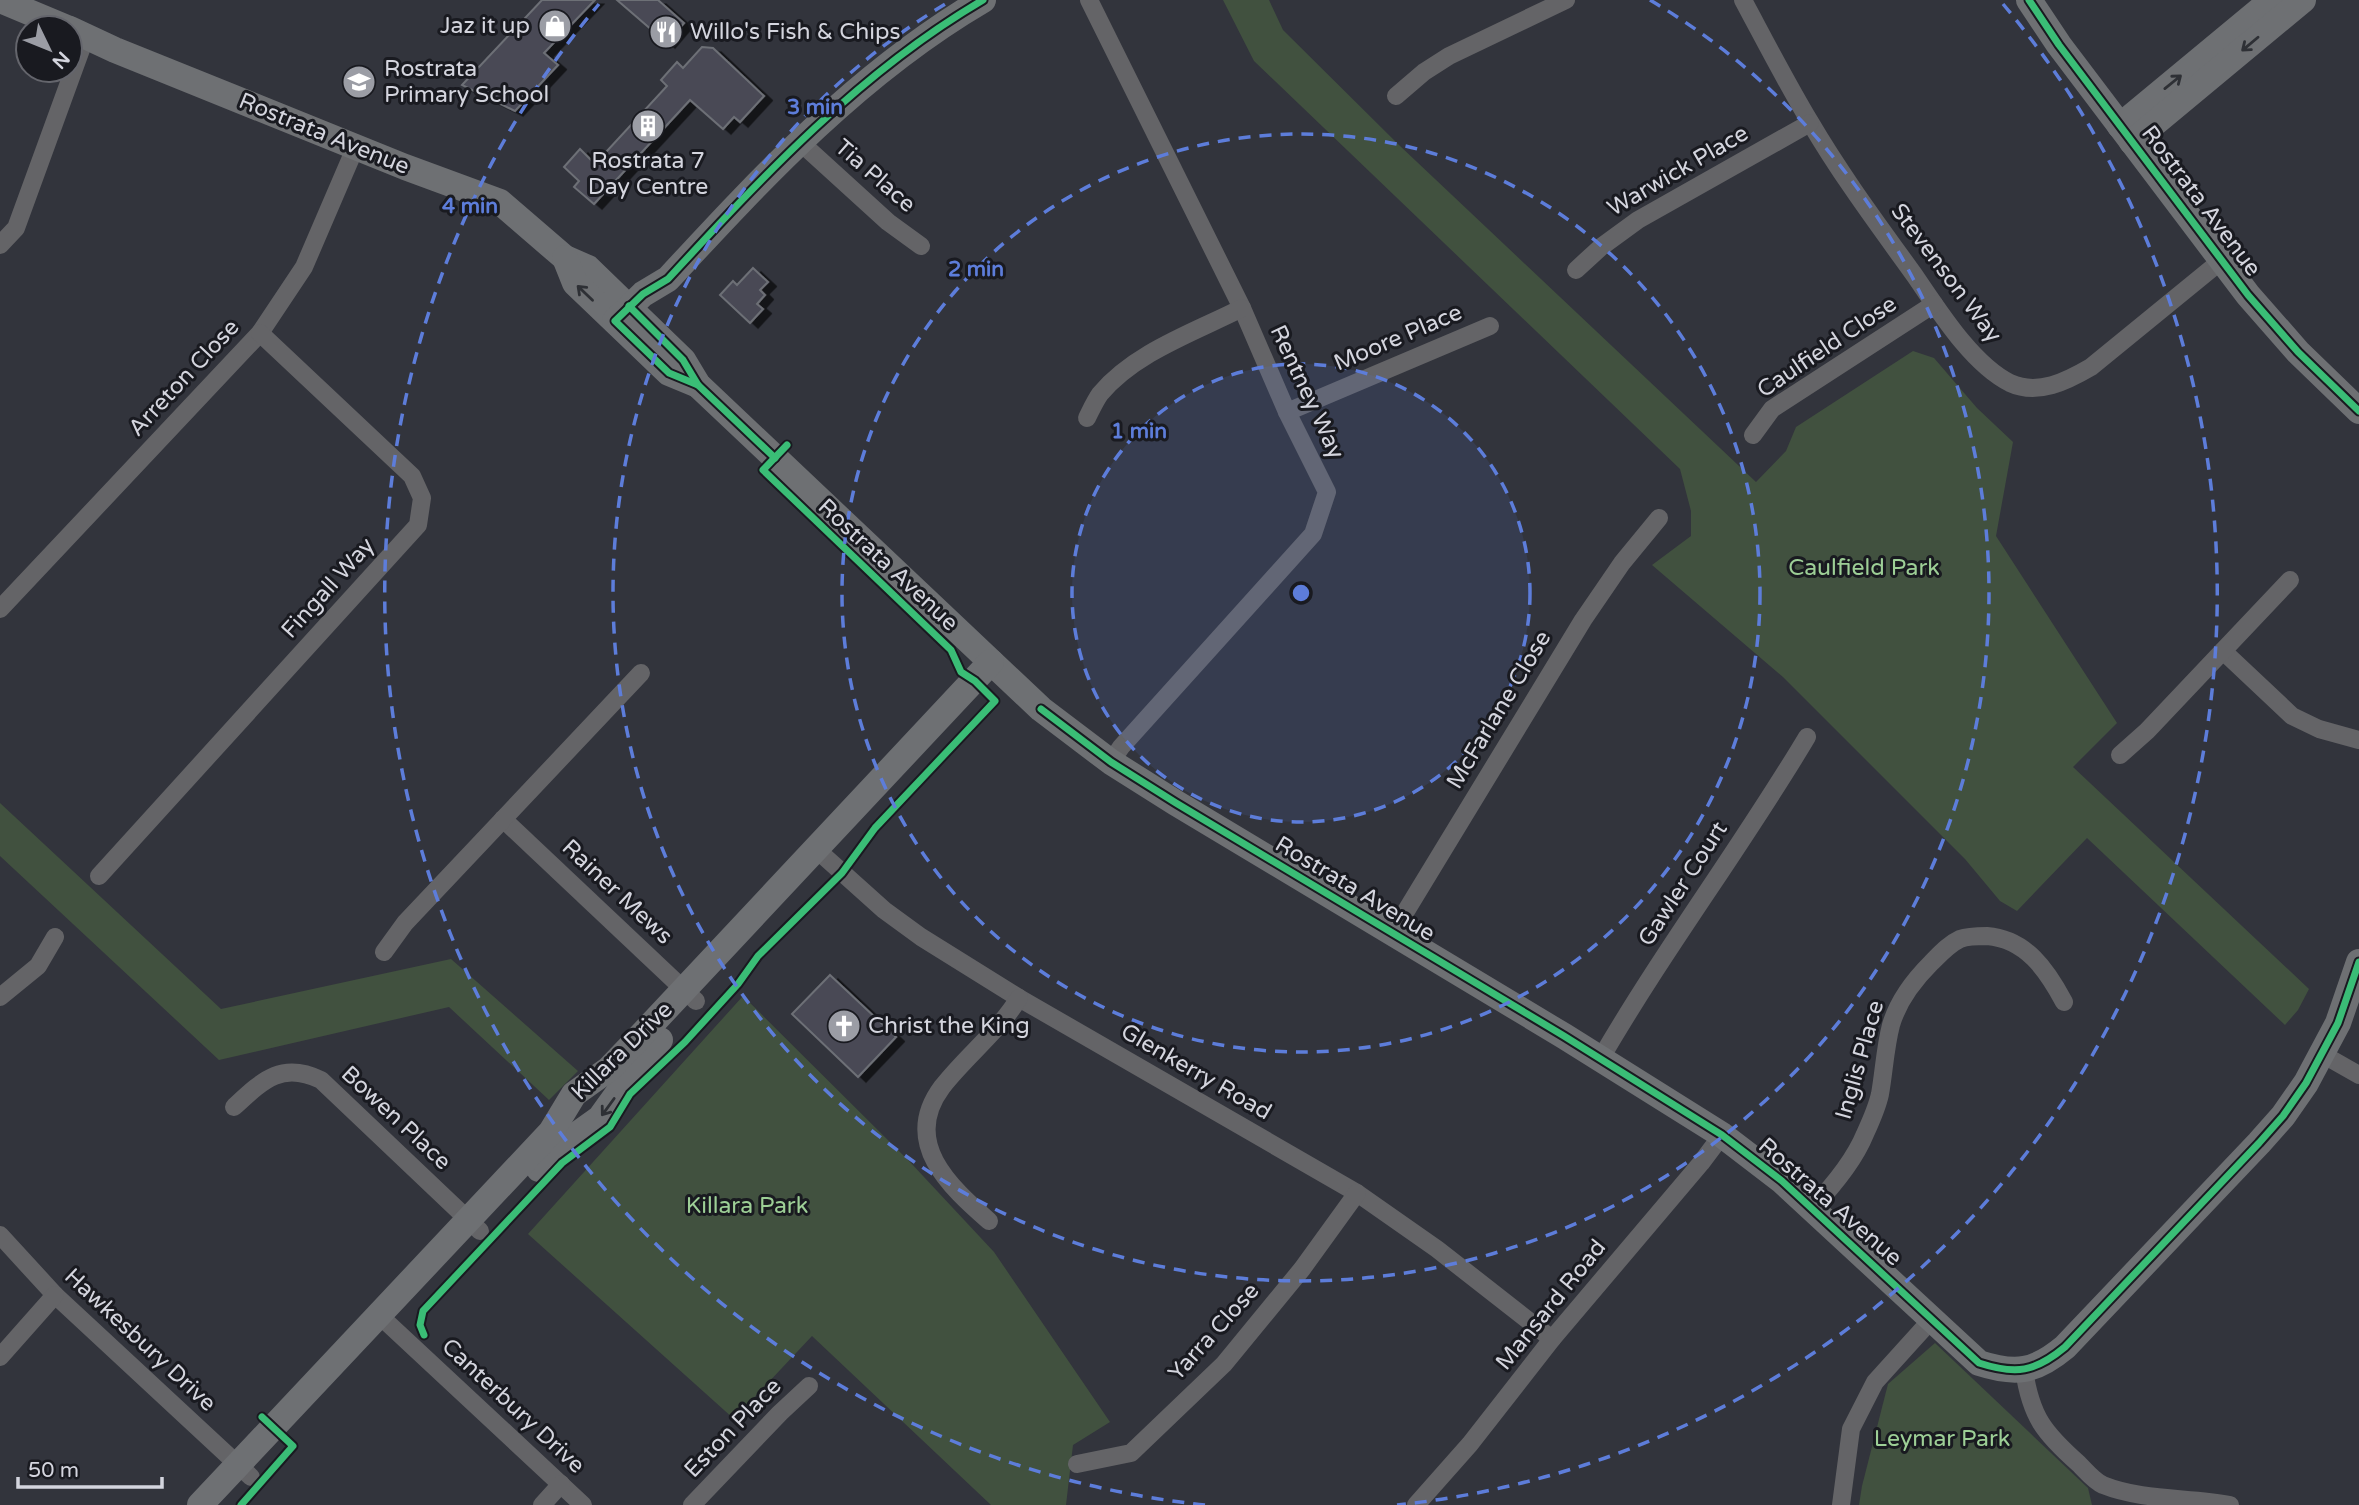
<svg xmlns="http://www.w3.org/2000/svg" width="2359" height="1505" font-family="'Varela Round',sans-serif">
<defs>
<filter id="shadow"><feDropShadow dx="8" dy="4.5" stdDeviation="0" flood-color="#0009"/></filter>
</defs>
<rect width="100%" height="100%" fill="#32343c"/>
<g fill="#41513f">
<polygon points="1223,0 1269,0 1283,30 1399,145 1756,482 1786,451 1796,427 1913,351 1934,358 1977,408 2013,442 1996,536 2117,723 2073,767 2309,989 2298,1010 2285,1025 2087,838 2017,911 2000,901 1965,859 1783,677 1652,565 1691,536 1691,511 1680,469 1254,61"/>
<polygon points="0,803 221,1009 451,959 578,1071 549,1100 449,1007 219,1060 0,856"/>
<polygon points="743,996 910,1162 994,1252 1110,1422 1073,1445 1066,1505 991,1505 812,1336 734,1419 528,1234"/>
<polygon points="1935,1343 2088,1488 2092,1505 1859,1505 1862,1486 1888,1384"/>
</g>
<g fill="#484a55" stroke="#6d6f76" stroke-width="2" filter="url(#shadow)">
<polygon points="542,0 595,0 544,53 558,65 515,111 462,85"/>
<polygon points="617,0 658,0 684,23 667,43"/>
<polygon points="702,47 713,48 764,96 740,122 734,117 723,129 690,100 594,204 574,187 579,181 564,167 580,149 595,164 667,86 661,80 677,62 683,68"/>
<polygon points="753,268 768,282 760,290 765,295 757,304 763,309 750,323 720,295 733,281 737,285"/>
<polygon points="830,975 896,1037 858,1077 792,1014"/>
</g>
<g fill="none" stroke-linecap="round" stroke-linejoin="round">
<g stroke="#646467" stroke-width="18">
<polyline points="1089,0 1242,308 1287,412 1327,492 1313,534 1121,747 1111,762"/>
<path d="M1743,0C1765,41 1786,82 1810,122C1841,175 1879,226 1915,276C1939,311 1972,364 2010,383C2038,396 2067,381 2091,367L2222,260"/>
<polyline points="1396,96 1424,72 1449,56 1566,0"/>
<polyline points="799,141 888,222 921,246"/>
<polyline points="0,245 16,228 86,36"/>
<polyline points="1576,270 1601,247 1638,220 1810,123"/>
<polyline points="1287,412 1490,326"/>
<path d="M1087,418C1091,410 1095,401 1100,394C1135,352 1195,332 1242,308"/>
<polyline points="1753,435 1772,409 1934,304"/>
<polyline points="0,609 260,333 304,267 356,146"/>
<polyline points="2223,651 2292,716 2319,729 2359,740"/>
<polyline points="2120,755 2147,731 2290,580"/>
<polyline points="503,819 696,1001"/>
<polyline points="816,849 884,910 921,937 1019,998 1357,1193 1437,1249 1552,1339"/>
<polyline points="99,876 418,525 422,498 412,476 260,333"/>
<polyline points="1392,934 1583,620 1622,563 1659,518"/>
<polyline points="384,952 405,923 641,673"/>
<polyline points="0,997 38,966 55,937"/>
<polyline points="2322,1054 2359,1075"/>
<path d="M1601,1058C1665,948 1742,846 1807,737"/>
<path d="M234,1107C263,1080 282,1061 321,1080L480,1231"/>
<path d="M1812,1208C1832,1187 1854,1161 1865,1134C1871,1121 1877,1108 1880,1094C1884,1072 1885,1048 1891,1025C1898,1001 1914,980 1931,963C1940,954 1949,944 1960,939C1968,936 1978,936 1987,936C2026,939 2047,970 2064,1002"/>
<path d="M989,1221C949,1186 901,1142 942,1087C966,1056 998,1032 1019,998"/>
<polyline points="0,1235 55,1295 251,1477"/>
<polyline points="379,1315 583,1505"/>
<polyline points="0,1357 55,1295"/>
<path d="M2024,1370C2031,1417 2044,1433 2079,1464C2086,1471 2094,1481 2103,1485C2143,1501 2189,1497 2230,1505"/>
<polyline points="1077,1464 1131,1453 1224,1364 1302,1269 1357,1193"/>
<polyline points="542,1505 561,1484"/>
<polyline points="692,1505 780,1413 809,1386"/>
<polyline points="1416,1505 1470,1444 1552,1339 1701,1163 1722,1135"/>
<polyline points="1841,1505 1851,1429 1875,1382 1932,1319"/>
</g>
<g stroke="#6e7073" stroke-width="26">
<polyline points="0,0 67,28"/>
<polyline points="2029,0 2059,45 2248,295 2298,352 2359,411"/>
<path d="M70,29L115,50L405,167L500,202L565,258L588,268L683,360L698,385L1041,709L1111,762L1176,803L1564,1036L1722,1135L1782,1181L1979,1363C2016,1375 2035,1372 2065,1347L2259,1143L2283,1116L2306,1083L2338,1023L2359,962"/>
<polyline points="2120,126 2272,0"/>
<polyline points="2132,142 2303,0"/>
<polyline points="565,258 575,283 669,373 698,385"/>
<path d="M615,321L643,294L668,279C764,175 860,72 983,0"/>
<polyline points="539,1169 565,1143 600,1118 641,1061 660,1040"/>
<polyline points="200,1505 551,1132 574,1094 609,1069 633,1044 991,662"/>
</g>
<defs>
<g id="cycleway">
<polyline points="2029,0 2059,45 2248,295 2298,352 2359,411"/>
<polyline points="629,306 683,360 698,385 775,458"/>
<path d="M698,385L669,373L615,321L643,294L668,279C764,175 860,72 983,0"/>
<path d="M1041,709L1111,762L1176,803L1564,1036L1722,1135L1782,1181L1979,1363C2016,1375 2035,1372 2065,1347L2259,1143L2283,1116L2306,1083L2338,1023L2359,962"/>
<polyline points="424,1335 420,1325 423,1311 562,1163 610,1127 630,1094 685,1042 738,984 758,956 842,873 875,828 995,701 975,681 961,672 951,650 763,470 787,445"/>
<polyline points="241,1505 293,1446 262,1417"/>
</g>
</defs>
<use href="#cycleway" stroke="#191a20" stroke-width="11"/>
<use href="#cycleway" stroke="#3abd76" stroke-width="7"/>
</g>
<defs><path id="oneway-shaft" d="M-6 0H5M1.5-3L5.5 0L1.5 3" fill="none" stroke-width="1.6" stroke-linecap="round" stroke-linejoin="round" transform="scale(1.75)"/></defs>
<g stroke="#2e3035">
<use href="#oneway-shaft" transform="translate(2250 44) rotate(140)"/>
<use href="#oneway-shaft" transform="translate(2173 82) rotate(-39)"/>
<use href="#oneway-shaft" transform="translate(585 293) rotate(-136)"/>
<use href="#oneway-shaft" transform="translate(608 1107) rotate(126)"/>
</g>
<circle cx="1301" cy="593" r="229" fill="#5d7dda" fill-opacity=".12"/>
<g fill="none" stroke="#5d7dda" stroke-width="3.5" stroke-dasharray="12 9">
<circle cx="1301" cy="593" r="229"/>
<circle cx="1301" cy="593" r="459"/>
<path d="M1650 0A688 688 0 1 1 952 0"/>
<path d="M1205 1505A917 917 0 0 1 599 4M2003 4A917 917 0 0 1 1397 1505"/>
</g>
<defs>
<symbol id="shop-disc" viewBox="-11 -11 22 22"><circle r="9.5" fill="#9b9da5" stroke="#191a20"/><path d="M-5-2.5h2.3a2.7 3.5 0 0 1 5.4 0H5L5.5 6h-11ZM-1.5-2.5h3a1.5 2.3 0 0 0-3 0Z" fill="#fff"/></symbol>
<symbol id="restaurant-disc" viewBox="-11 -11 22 22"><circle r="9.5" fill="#9b9da5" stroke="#191a20"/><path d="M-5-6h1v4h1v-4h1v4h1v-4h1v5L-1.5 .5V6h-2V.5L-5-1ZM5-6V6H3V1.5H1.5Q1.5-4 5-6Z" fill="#fff"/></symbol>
<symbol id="school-disc" viewBox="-11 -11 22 22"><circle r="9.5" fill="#9b9da5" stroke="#191a20"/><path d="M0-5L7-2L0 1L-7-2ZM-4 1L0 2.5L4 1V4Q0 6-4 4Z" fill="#fff"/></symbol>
<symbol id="building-disc" viewBox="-11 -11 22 22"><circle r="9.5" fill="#9b9da5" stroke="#191a20"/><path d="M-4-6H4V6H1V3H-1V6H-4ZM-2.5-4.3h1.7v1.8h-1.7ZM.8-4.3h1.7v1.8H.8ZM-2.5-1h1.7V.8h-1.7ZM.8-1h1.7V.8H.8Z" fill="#fff"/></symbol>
<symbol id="church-disc" viewBox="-11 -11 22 22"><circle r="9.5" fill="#9b9da5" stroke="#191a20"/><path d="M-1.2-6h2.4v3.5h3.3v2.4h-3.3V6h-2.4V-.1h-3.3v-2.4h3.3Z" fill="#fff"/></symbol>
</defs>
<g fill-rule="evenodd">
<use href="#shop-disc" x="536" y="7" width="38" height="38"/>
<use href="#restaurant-disc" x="647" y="13" width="38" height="38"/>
<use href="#school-disc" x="340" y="63" width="38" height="38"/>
<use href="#building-disc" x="629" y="107" width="38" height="38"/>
<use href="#church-disc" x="825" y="1007" width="38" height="38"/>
</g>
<g text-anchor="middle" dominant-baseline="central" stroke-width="6" stroke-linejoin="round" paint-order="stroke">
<g font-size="23" fill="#d4d5de" stroke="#191a20" text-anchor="start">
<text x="530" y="26" text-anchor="end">Jaz it up</text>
<text x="690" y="32">Willo's Fish &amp; Chips</text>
<text x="384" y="69">Rostrata<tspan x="384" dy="26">Primary School</tspan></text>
<text x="648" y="161" text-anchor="middle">Rostrata 7<tspan x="648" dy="26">Day Centre</tspan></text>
<text x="868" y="1026">Christ the King</text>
</g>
<g font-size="23" fill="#d4d5de" stroke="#191a20">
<text transform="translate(324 134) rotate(22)">Rostrata Avenue</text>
<text transform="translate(1678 171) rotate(-30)">Warwick Place</text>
<text transform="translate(875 176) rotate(41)">Tia Place</text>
<text transform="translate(2201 201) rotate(53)">Rostrata Avenue</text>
<text transform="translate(1946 273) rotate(53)">Stevenson Way</text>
<text transform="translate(1398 338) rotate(-23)">Moore Place</text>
<text transform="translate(1827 347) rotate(-34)">Caulfield Close</text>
<text transform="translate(184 378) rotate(-47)">Arreton Close</text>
<text transform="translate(1307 392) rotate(65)">Rentney Way</text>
<text transform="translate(888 565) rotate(43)">Rostrata Avenue</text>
<text transform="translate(328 588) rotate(-48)">Fingall Way</text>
<text transform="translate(1499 710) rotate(-59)">McFarlane Close</text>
<text transform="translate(1683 884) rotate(-57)">Gawler Court</text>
<text transform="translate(1355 889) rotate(31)">Rostrata Avenue</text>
<text transform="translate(617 892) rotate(43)">Rainer Mews</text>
<text transform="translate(622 1051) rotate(-44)">Killara Drive</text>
<text transform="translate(1860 1060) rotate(-74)">Inglis Place</text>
<text transform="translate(1196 1072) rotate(30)">Glenkerry Road</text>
<text transform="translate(396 1118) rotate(43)">Bowen Place</text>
<text transform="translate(1830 1202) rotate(41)">Rostrata Avenue</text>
<text transform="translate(1551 1305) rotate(-51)">Mansard Road</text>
<text transform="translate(1214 1332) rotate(-48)">Yarra Close</text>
<text transform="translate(140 1340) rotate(43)">Hawkesbury Drive</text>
<text transform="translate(513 1406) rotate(43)">Canterbury Drive</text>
<text transform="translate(733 1428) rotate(-46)">Eston Place</text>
</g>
<g font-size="23" fill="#9dcf96" stroke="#191a20">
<text x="1864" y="568">Caulfield Park</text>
<text x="747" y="1206">Killara Park</text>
<text x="1942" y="1439">Leymar Park</text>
</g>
</g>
<circle cx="1301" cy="593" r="10" fill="#5d7dda" stroke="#191a20" stroke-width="3.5"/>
<g font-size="21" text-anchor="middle" font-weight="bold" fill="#5d7dda" stroke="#191a20" stroke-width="6" stroke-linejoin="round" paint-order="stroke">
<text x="815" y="114">3 min</text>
<text x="470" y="213">4 min</text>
<text x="976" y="276">2 min</text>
<text x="1139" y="438">1 min</text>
</g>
<g transform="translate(49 49) rotate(133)"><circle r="33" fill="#191a20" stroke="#64656c" stroke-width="2"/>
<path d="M0-5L12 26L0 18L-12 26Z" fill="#9b9da5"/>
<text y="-10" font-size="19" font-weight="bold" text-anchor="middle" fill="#d4d5de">N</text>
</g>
<path d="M18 1477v10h144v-10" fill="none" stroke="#d4d5de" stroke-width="3.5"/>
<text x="28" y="1477" font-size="21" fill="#d4d5de" stroke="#191a20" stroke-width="5" paint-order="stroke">50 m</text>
</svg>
